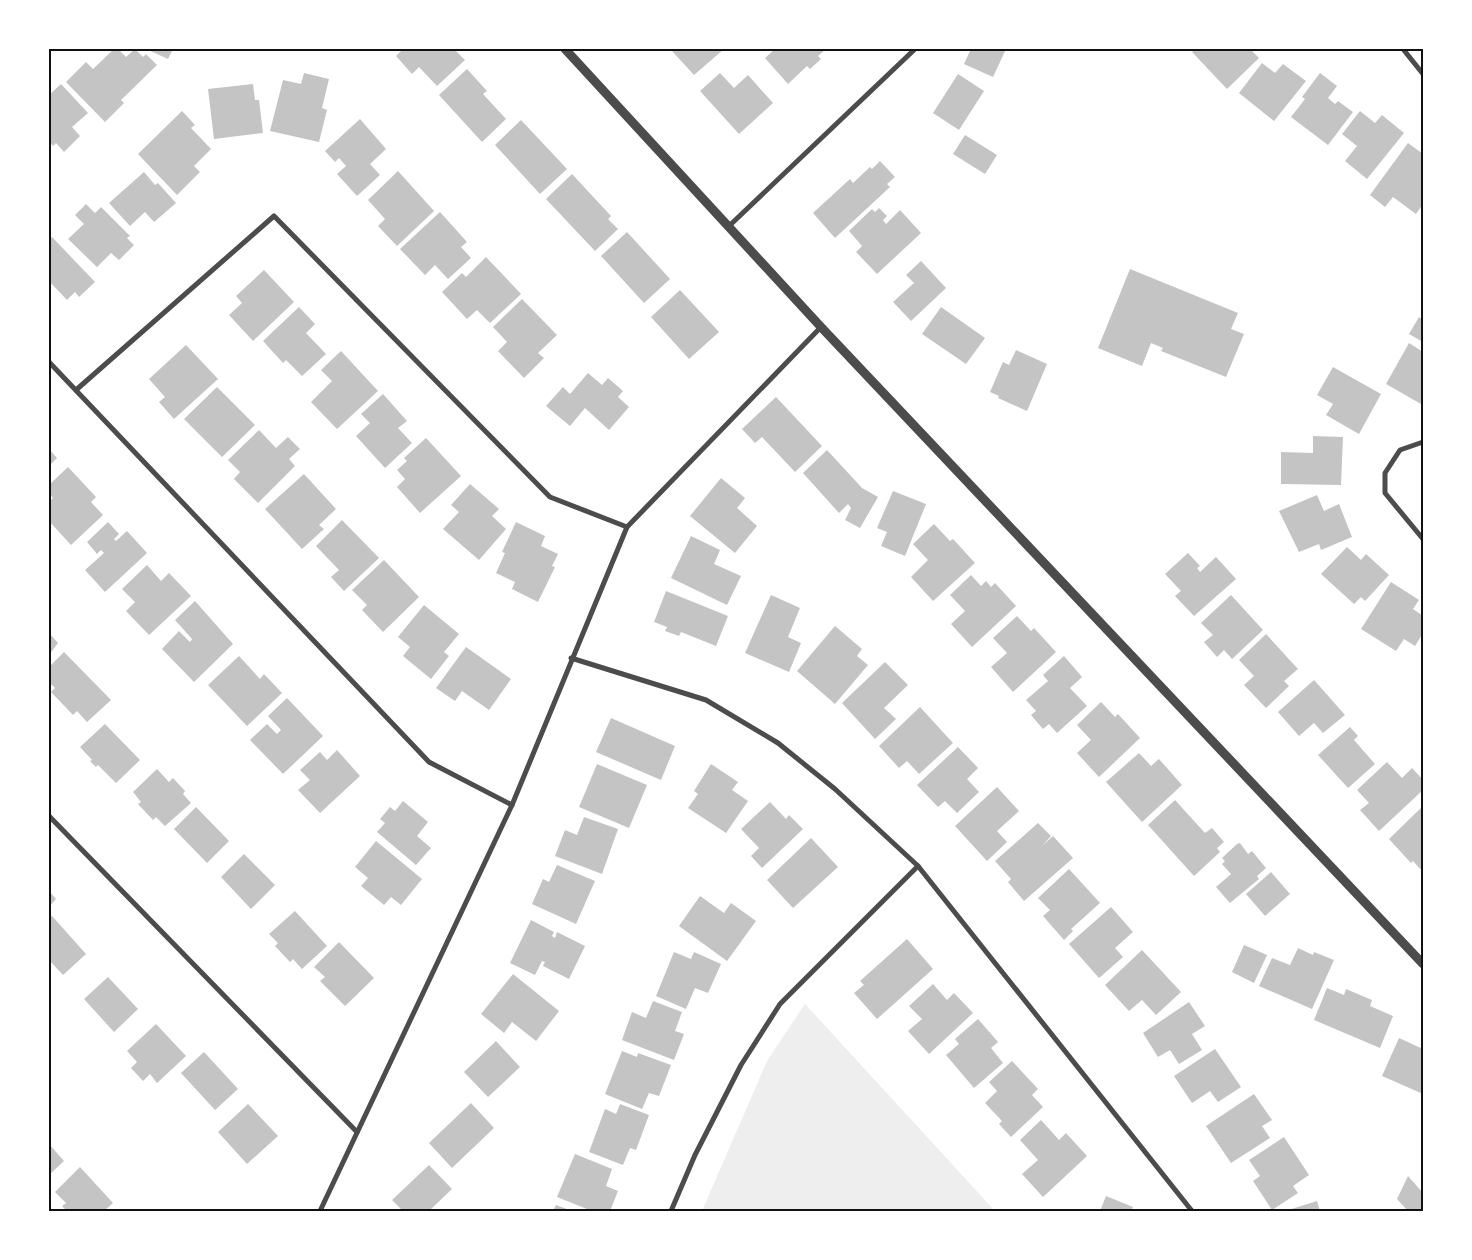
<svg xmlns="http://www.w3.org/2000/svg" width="1472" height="1260" font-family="'Fira Sans',sans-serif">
<rect width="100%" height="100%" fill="#fff"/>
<polygon fill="#eee" points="805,1004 995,1211 702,1211 767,1061"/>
<g fill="#c4c4c4">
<polygon points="114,49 118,49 126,57 135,49 143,57 146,54 157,65 121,100 124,103 105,122 66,82 86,62 93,69"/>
<polygon points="146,49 173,49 168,59"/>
<polygon points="403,49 454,49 465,60 437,86 419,67 412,74 396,56"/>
<polygon points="675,49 724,49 694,75 672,51"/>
<polygon points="775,49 826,49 818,56 821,59 810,69 807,66 788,84 765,58"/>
<polygon points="971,49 1006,49 993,77 964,64"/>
<polygon points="1196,49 1250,49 1259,58 1227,89 1192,52"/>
<polygon points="1262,63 1275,73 1283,64 1306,81 1274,121 1239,93"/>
<polygon points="467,69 487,91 483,94 506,119 482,142 439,95"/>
<polygon points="304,73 329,79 322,108 327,110 319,142 270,131 283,80 301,84"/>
<polygon points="720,73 734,88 748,75 773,103 739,134 700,91"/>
<polygon points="1320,73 1337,86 1328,98 1335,104 1338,101 1353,112 1328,145 1291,117 1305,99 1302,97"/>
<polygon points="958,74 984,91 959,130 933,113"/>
<polygon points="61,84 88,113 72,127 80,136 64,152 56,143 53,146 49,141 49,95"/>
<polygon points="253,84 255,100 259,100 263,133 214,139 208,89"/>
<polygon points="182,111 195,125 191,128 211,149 194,166 200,172 177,195 138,154"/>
<polygon points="1360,111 1375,123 1382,115 1404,133 1367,179 1345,161 1357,146 1342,134"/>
<polygon points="360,119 386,149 370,164 380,175 357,196 337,174 346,166 339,158 335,162 325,151"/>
<polygon points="521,120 567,169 540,194 495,145"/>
<polygon points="965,135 997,155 985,174 953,154"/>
<polygon points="1408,143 1423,154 1423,204 1416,214 1393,197 1385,207 1370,195"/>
<polygon points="880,161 895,177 887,184 890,187 835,238 813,213 850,179 853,183 870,167 872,169"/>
<polygon points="398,171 434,211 397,246 378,226 385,219 368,200"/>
<polygon points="144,172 155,185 158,183 176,203 154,222 145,212 130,226 109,203"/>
<polygon points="572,174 611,216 608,219 618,229 595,251 546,199"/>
<polygon points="86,204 95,213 101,207 130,236 127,238 134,245 119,260 111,253 97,267 68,239 84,224 75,215"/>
<polygon points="879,208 887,216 883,220 886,224 900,210 921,233 877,274 856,252 862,246 849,231 872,209 875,212"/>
<polygon points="440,212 467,242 461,247 471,258 448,279 435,265 425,275 400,249"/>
<polygon points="627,232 670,279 644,303 601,256"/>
<polygon points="52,237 95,282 79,297 75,292 67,300 49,281 49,240"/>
<polygon points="486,257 521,294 490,323 477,310 467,319 442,292 462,273 466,277"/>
<polygon points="921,261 946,288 911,321 893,302 914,283 906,275"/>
<polygon points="1130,269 1238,313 1231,329 1244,334 1226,377 1161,351 1163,348 1151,343 1142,366 1098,348"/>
<polygon points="264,270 294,302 253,341 229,315 242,303 236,296"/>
<polygon points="680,290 719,332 689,359 651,317"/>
<polygon points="522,299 557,335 538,353 544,358 524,378 498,351 507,342 493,327"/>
<polygon points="299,307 315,324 306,333 326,354 302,376 286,360 283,363 263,341"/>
<polygon points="941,307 985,338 966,364 922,334"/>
<polygon points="1419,317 1423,320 1423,342 1409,334"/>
<polygon points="1409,343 1423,352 1421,404 1386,384"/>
<polygon points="186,345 218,379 174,419 159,402 165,397 149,379"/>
<polygon points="1016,350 1047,364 1027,411 998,398 999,396 990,392 1003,362 1009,365"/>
<polygon points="341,351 378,391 337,429 311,402 332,381 321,370"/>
<polygon points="1333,367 1381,394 1359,434 1326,415 1333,404 1317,395"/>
<polygon points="588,373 602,385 608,378 623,391 618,397 629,407 609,430 585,408 570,426 546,406 563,387 570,394"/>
<polygon points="217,387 255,425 222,457 184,419"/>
<polygon points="383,394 407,421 398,428 412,443 385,468 356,436 370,423 361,414"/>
<polygon points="776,397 822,446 795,472 762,437 755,443 742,429"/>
<polygon points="259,430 276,448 288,437 300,449 289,459 295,466 258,503 234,479 240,472 228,460"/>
<polygon points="1313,436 1343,437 1341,485 1281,484 1281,452 1313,453"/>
<polygon points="426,438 461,476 420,513 397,487 405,479 397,470 407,461 404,458"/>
<polygon points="49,449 57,458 49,466"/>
<polygon points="827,450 862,488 878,497 860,528 845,520 851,508 848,504 839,513 803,473"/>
<polygon points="68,467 96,497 91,502 103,515 71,545 49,521 49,502 53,498 49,493 49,485"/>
<polygon points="304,474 336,509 319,525 324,529 302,549 265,509"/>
<polygon points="721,478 745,498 737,508 757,526 735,553 690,516"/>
<polygon points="470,484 499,509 492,516 506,529 479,560 443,529 459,512 451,505"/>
<polygon points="893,491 926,504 905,556 881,546 887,532 877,528"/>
<polygon points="1317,495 1324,511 1339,504 1352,537 1321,550 1319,544 1299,552 1279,511"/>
<polygon points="342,520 379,558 344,591 331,577 339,570 316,546"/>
<polygon points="108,522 119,534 114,539 116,541 127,531 147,553 105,592 85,570 104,553 101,550 97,554 87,542"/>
<polygon points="516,522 545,536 541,546 558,554 552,566 555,567 538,602 512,589 515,582 496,573 505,553 502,552"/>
<polygon points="934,524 950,541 953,539 975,563 933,601 911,577 928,560 913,544"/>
<polygon points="691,536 720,550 714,564 741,576 727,605 671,578"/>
<polygon points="1347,547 1361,560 1366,554 1389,575 1365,601 1361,597 1354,604 1321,574"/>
<polygon points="1188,553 1200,566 1197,568 1200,572 1216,557 1236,579 1194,616 1175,596 1181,591 1165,574"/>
<polygon points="384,560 419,597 383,632 362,610 367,605 352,590"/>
<polygon points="147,565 161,581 169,573 191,596 149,635 126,611 135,602 122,589"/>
<polygon points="971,575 981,586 986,581 991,587 995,583 1016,606 972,647 951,624 965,611 950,595"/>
<polygon points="1391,582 1419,600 1413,609 1423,616 1423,633 1415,646 1404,639 1396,651 1361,629"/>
<polygon points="666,591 728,616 716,646 681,632 679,636 665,631 667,627 654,622"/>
<polygon points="771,595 800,608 788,637 801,643 789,672 745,653"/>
<polygon points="1231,595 1263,630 1232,659 1224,650 1217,657 1204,642 1213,635 1201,623"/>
<polygon points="195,601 233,644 194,682 162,649 179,631 190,642 192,639 175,620"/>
<polygon points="424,605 459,634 444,652 449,656 431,679 403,656 410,647 398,637"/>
<polygon points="1017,616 1031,631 1034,628 1056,652 1013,692 991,667 1007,653 993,638"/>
<polygon points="835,626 862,649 857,656 868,665 835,704 797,671"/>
<polygon points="49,633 58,643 49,655"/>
<polygon points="1266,634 1298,669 1284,681 1289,686 1266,708 1244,685 1254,676 1239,660"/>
<polygon points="466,647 511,679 489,710 462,691 455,701 436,688"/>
<polygon points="64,652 111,700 87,722 77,711 73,715 51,692 55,688 49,682 49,667"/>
<polygon points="239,656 260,679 264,674 282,693 247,726 208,685"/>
<polygon points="1064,656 1082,677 1070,688 1087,706 1057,733 1049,724 1043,729 1031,715 1036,711 1026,700 1048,681 1043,675"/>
<polygon points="885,662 908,685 884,708 896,719 875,739 842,703"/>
<polygon points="1314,680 1345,715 1323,733 1314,723 1299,736 1278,712"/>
<polygon points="287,698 323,736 283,774 250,740 267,724 277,734 281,730 268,716"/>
<polygon points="1101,702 1115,717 1118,714 1140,738 1099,777 1077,753 1091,740 1077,725"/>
<polygon points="920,707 953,743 919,774 907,761 899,768 879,746"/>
<polygon points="611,718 675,746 661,780 596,752"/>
<polygon points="105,724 140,760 116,783 98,765 96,767 90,761 92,760 80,747"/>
<polygon points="1350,727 1358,736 1354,740 1375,764 1348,788 1318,755"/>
<polygon points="958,747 978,768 967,779 979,792 957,813 945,801 938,807 917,785"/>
<polygon points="337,750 360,776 320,813 298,790 310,780 300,770 320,752 327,760"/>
<polygon points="1139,753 1151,766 1159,759 1182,785 1142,822 1106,782"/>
<polygon points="1387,762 1402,778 1412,768 1423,780 1423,790 1379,831 1360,810 1369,803 1357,790"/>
<polygon points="597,764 647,785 629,828 579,807"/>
<polygon points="711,764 738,782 732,790 748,801 726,833 688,808 698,794 694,791"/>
<polygon points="157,769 169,782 173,778 185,791 183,794 191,803 165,826 156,817 153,820 138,804 141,802 133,792"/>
<polygon points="997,787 1019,811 997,831 1007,842 987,861 955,826"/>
<polygon points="1175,800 1205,833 1212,828 1224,842 1217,848 1220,852 1194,876 1148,825"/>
<polygon points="403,801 428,822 417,836 431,848 416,865 377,832 385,823 380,819 390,807 395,811"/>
<polygon points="770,802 786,819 789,815 803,829 762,868 751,856 759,848 741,829"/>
<polygon points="1423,806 1423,872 1413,861 1411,863 1389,839"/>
<polygon points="196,807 229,841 207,863 174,829"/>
<polygon points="584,817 618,829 602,874 555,856 565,830 577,835"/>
<polygon points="1038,823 1051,836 1043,845 1053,836 1073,858 1024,901 1008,882 1011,879 995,861"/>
<polygon points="811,838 838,867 793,908 767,880"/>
<polygon points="376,841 422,879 401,905 391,897 384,905 361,886 368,878 355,867"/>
<polygon points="1240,843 1248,854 1252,851 1266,868 1257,876 1259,879 1230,903 1216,887 1231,874 1222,864 1225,861 1222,858 1237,844"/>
<polygon points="244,854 275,885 251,909 221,877"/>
<polygon points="557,865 595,881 576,924 532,904 543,879 549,882"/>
<polygon points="1069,869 1100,903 1071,929 1073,931 1064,940 1043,916 1050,910 1038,898"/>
<polygon points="1271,872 1290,894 1265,916 1246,894"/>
<polygon points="49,891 56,899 49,907"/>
<polygon points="700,896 724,913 731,903 756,921 727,961 679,926"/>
<polygon points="1111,907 1133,932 1115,948 1123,957 1099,978 1069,944"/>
<polygon points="295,911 327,946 302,969 293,959 290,962 275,946 278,943 269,934"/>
<polygon points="52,916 86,954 63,975 49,960 49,918"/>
<polygon points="531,920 554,932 552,936 555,938 557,932 585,946 569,979 543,966 545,962 542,961 535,975 510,963"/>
<polygon points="907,939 933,969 877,1019 854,993 864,985 860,981"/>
<polygon points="339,942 374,978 345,1006 320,981 325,977 314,967"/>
<polygon points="1244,945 1267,955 1254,983 1232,972"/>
<polygon points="1298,948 1313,955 1314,952 1334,960 1312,1009 1259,986 1272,958 1290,965"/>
<polygon points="1142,950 1181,992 1156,1015 1142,1000 1129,1011 1105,985"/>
<polygon points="674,952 691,959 694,952 721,964 708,993 695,988 686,1009 656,996"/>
<polygon points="513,974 559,1011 536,1041 512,1022 504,1033 481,1014"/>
<polygon points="108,977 138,1009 114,1032 84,999"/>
<polygon points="933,984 947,1000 954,993 973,1013 929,1054 908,1031 922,1019 909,1006"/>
<polygon points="1327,988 1344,995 1346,989 1372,1000 1370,1006 1393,1016 1380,1048 1314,1020"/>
<polygon points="653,1001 682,1012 675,1031 684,1034 674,1060 622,1040 632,1012 646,1018"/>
<polygon points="1189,1002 1205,1026 1192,1034 1202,1050 1179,1064 1170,1050 1158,1057 1143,1033"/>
<polygon points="978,1019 998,1042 991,1048 1003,1063 974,1088 946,1055 959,1044 955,1039"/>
<polygon points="156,1024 186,1056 157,1083 150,1074 143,1081 131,1068 137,1062 127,1051"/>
<polygon points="1399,1038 1423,1049 1423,1094 1382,1076"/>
<polygon points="496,1041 520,1067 488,1097 464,1072"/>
<polygon points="1215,1049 1241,1087 1218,1102 1210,1091 1192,1103 1174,1076"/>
<polygon points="622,1051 637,1057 638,1053 671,1065 659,1096 649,1093 642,1109 605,1094"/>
<polygon points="204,1052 238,1089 215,1110 181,1073"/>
<polygon points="1012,1061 1038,1089 1032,1095 1043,1107 1011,1137 999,1124 1002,1121 985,1103 997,1091 989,1082"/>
<polygon points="1254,1094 1272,1120 1262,1126 1270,1138 1231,1163 1206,1126"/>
<polygon points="471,1103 494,1128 452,1168 429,1143"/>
<polygon points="248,1104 278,1136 247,1164 218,1132"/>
<polygon points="620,1104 649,1115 636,1150 630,1148 623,1165 589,1152 605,1109 616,1114"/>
<polygon points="1041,1120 1059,1140 1066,1133 1087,1156 1043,1197 1022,1174 1038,1160 1020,1140"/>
<polygon points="1284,1137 1309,1175 1293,1186 1298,1193 1272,1210 1253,1181 1260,1176 1249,1160"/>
<polygon points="49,1144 64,1161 49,1175"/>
<polygon points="575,1154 612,1169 606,1186 618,1191 610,1211 592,1211 557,1197"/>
<polygon points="429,1165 452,1189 431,1209 434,1211 403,1211 392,1200"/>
<polygon points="80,1167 113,1203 104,1211 67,1211 62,1206 66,1203 55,1192"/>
<polygon points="1408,1176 1423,1193 1423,1209 1421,1211 1408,1211 1397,1199"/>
<polygon points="1106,1196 1133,1207 1131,1211 1100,1211"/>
<polygon points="1317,1201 1320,1211 1285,1211"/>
<polygon points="556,1205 572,1211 553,1211"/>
</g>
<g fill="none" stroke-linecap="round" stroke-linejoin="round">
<g stroke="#4c4c4c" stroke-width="5">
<polyline points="1403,49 1423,74"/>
<polyline points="728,227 915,49"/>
<polyline points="49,362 429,762 512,805"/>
<polyline points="76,390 274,216 550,497 627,527"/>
<polyline points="1423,442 1400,450 1385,473 1385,493 1423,539"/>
<polyline points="571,658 706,700 778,743 835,789 918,866 1192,1211"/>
<polyline points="49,816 357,1132"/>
<polyline points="320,1211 512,805 627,527 821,327"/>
<polyline points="671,1211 695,1155 741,1065 780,1004 918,866"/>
</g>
<polyline stroke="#4c4c4c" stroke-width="9" points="565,49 821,327 1423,964"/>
</g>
<rect width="1472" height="1260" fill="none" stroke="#ffffff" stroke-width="100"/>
<rect x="50" y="50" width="1372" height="1160" fill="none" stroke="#111" stroke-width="2"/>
</svg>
